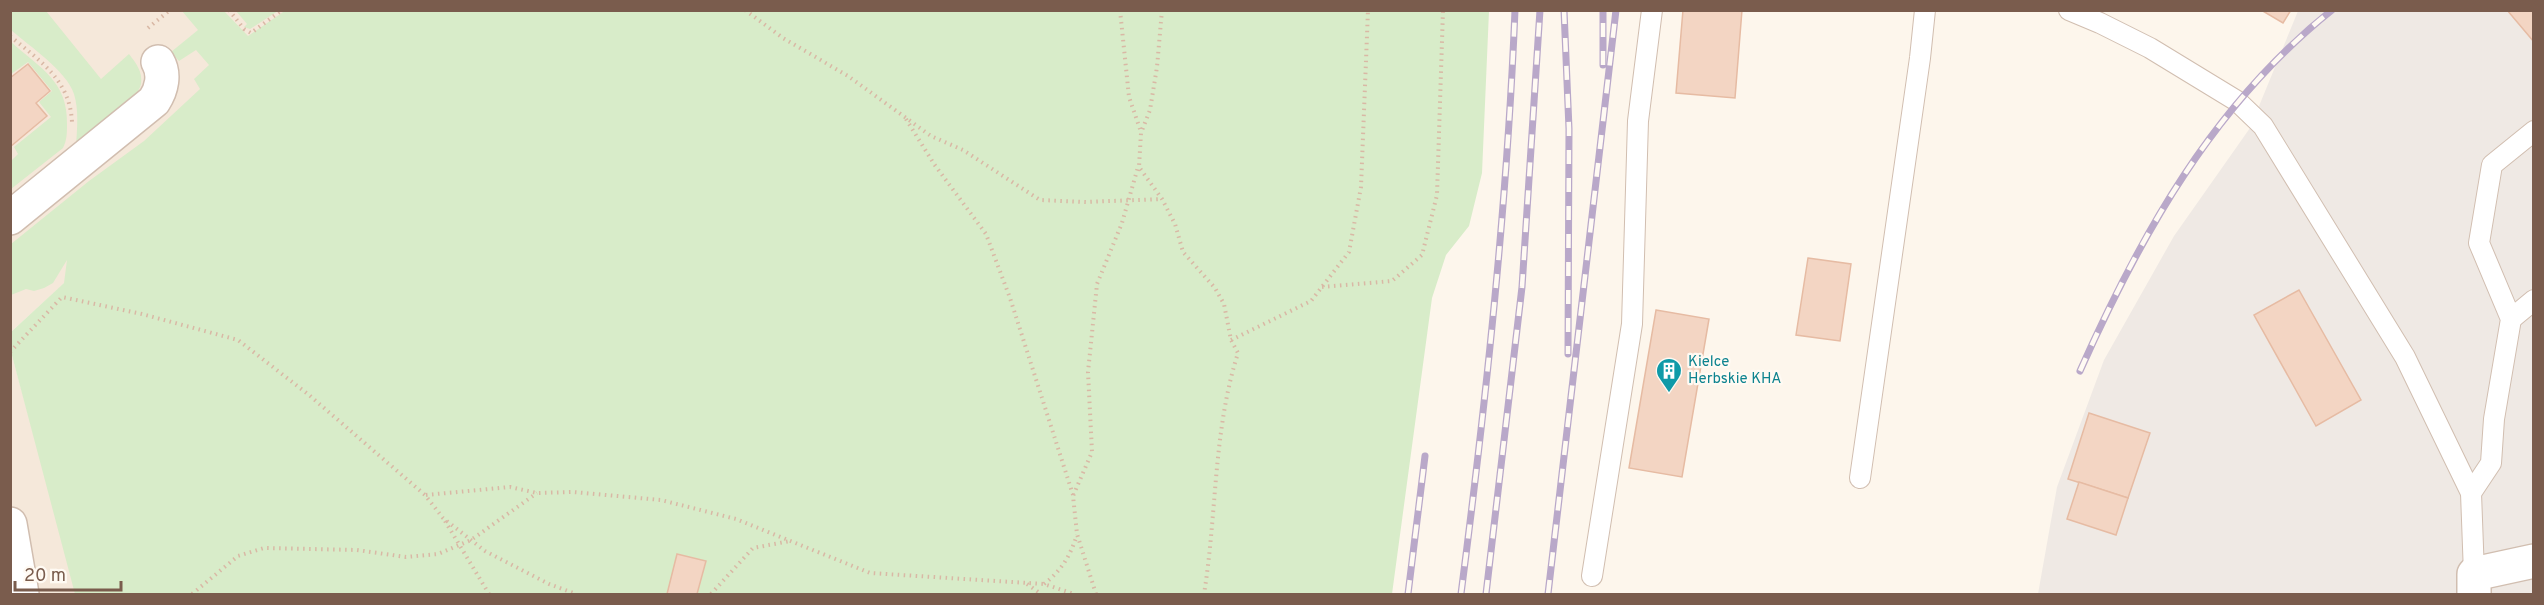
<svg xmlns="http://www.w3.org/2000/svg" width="2544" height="605" font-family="Overpass,sans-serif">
<rect width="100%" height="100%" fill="#fdf6ec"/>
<g fill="#f5e8da">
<polygon points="11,11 361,11 11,332"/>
<polygon points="10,348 76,591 75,594 11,594"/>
</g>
<polygon fill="#efe9e4" points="2298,11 2533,11 2533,594 2038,594 2057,487 2104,360 2174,236 2250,128"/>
<g fill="#d8ecc9">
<polygon points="286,10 1489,11 1482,173 1469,226 1446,255 1432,298 1392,594 75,594 10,348 11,332 64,283 67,260 53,283 44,288 34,291 26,289 11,295 11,244 89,181 144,141 200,89 194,79 209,65 196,50 179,61 171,52 198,30 182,11 224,11 248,36"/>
<path d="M10,11H46L101,79L129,54C136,63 143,72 141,84C137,103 91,133 76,146C77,129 79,110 74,94C66,70 29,46 11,30Z"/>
<polygon points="236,11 278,11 250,29 244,27 247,24"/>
<path d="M11,42C40,68 68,81 67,124C67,133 67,140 63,148L11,189V161L18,154L14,147L51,117L39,102L52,91L28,62L11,74Z"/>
</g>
<g fill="#f3d5c3" stroke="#e6bba3" stroke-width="1.5">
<polygon points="1683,10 1742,10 1735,98 1676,93"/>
<polygon points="2261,10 2291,10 2283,23"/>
<polygon points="2507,10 2534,10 2534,42"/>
<polygon points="28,64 50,91 36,103 47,116 10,147 10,78"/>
<polygon points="1808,258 1851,264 1840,341 1796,335"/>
<polygon points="2299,290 2361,400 2316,426 2254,315"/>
<polygon points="1656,310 1709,319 1682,477 1629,468"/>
<polygon points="2089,413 2150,433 2128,498 2068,479"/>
<polygon points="2079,482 2128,498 2116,535 2067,519"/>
<polygon points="677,554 706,561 697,594 667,594"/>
</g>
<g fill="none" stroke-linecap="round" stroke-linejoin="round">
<defs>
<g id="service">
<polyline points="2069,10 2100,23 2150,48 2237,101 2263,126 2405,357 2471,493 2474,574"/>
<polyline points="2511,319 2534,300"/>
<polyline points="1860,478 1920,58 1925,10"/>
<polyline points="2471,493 2491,463 2494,419 2511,319 2479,243 2492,165 2534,131"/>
<polyline points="1592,576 1632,324 1638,121 1652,10"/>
</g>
<g id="minor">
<path d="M10,218L154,101C162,89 165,74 158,62"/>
<polyline points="10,524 22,594"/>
<polyline points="2474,594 2474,574 2534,561"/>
</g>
</defs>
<use href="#service" stroke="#d1beb0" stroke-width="22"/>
<use href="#minor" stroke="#d1beb0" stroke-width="36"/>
<g stroke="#d9b8a5" stroke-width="4" stroke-dasharray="1.5 4.5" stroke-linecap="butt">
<polyline points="229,10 244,29 251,33 282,10"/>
<polyline points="745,10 783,38 848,76 931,136 963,150 1040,200 1086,202 1162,199"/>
<polyline points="1120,10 1129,97 1141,132"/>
<path d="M1162,10L1157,67L1150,110L1141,133L1139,167L1162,199L1175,224L1183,252L1215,288L1224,304L1231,340L1238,353C1213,431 1217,514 1204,594"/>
<polyline points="148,28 170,10"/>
<path d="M10,36C40,61 70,80 72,122"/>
<polyline points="906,119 934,164 986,234 1010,298 1073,495"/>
<polyline points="1322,287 1392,281 1422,255 1437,195 1443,10"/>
<polyline points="1231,340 1311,301 1349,252 1361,187 1368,10"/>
<polyline points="10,352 62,297 142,314 238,340 309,395 425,495 443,518 485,551 549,584 576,594"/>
<polyline points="426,495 510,487 537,493 573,492 661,500 736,519 870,573 1044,584 1074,594"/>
<polyline points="445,521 489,594"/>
<polyline points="1027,584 1041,594"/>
<path d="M1044,584C1062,570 1070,556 1077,535"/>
<polyline points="192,594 238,556 264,548 357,550 406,557 438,554 471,540 537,493"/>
<polyline points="711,594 753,548 790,541"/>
<polyline points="1096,594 1077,534 1073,496 1092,452 1088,372 1097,284 1122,223 1138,167"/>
</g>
<use href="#service" stroke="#fff" stroke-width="20"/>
<use href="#minor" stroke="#fff" stroke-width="33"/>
<defs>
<g id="rail">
<polyline points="1564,10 1569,129 1568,354"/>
<polyline points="1603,65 1603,10"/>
<path d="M2080,371C2141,234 2213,105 2332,10"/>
<polyline points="1408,594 1425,456"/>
<path d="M1461,594C1486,400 1507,206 1515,10"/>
<polyline points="1486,594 1522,287 1540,10"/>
<polyline points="1548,594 1616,10"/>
</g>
</defs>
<use href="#rail" stroke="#b9a8c9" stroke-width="7"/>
<use href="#rail" stroke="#fffaf3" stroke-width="4.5" stroke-dasharray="14" stroke-linecap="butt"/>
</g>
<defs>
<symbol id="building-pin" viewBox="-11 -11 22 30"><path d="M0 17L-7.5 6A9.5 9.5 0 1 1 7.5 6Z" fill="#0f9aa8" stroke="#fffaf3"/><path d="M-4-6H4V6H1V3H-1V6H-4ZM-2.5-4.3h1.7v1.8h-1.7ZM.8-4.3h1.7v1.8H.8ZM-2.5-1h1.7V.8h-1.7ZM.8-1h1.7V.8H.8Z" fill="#fff"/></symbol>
</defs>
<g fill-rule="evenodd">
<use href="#building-pin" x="1654" y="356" width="30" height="40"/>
</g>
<g text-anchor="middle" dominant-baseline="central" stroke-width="4.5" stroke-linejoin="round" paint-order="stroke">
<g font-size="15" fill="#0d838f" stroke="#fffaf3" text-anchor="start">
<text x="1688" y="362">Kielce<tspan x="1688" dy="17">Herbskie KHA</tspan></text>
</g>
</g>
<rect width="2544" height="605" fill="none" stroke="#7a5c4d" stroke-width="24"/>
<path d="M15 581v9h106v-9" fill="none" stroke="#7a5c4d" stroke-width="3"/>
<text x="24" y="581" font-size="18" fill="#7a5c4d" stroke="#fffaf3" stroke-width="4.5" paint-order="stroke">20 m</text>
</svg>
